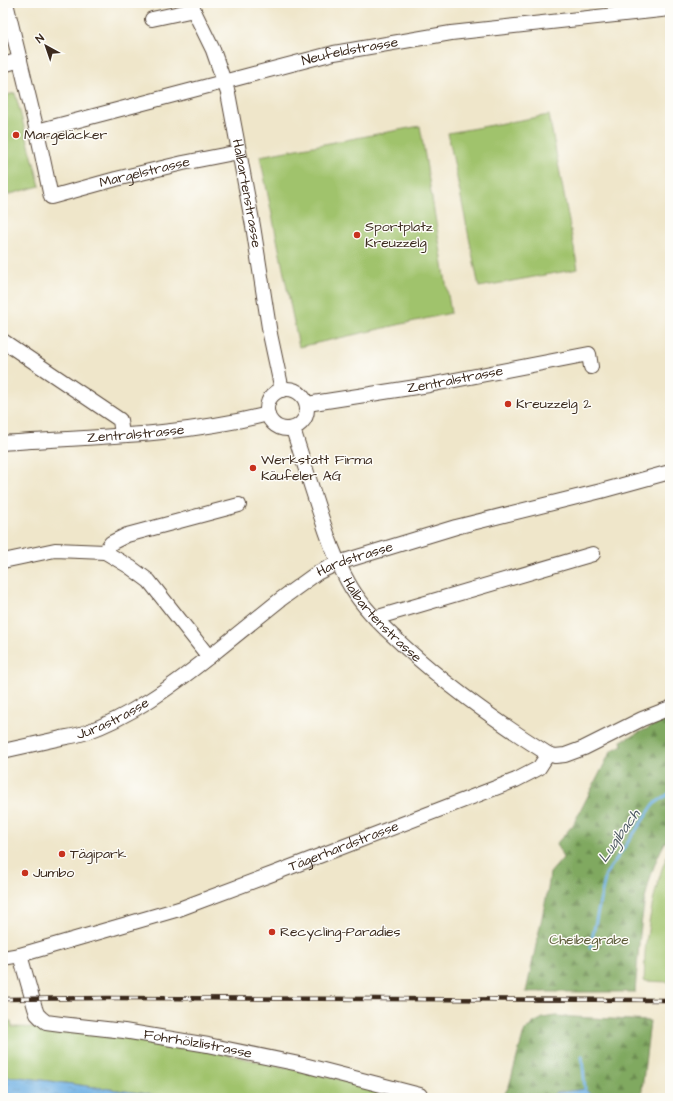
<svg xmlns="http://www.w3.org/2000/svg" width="673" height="1101" font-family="'Architects Daughter',sans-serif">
<defs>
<pattern id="forest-firs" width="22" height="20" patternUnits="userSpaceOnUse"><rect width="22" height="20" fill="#80a960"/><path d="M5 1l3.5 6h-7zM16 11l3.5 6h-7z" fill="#6a8a4f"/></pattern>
<pattern id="water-ripples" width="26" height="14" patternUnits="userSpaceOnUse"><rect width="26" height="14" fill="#6fb1e4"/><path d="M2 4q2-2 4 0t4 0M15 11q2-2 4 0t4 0" fill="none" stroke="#5c90b8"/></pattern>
</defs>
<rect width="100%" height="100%" fill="#fdfcf7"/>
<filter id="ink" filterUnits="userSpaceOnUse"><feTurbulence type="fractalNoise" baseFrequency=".025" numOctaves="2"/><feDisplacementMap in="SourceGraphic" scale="8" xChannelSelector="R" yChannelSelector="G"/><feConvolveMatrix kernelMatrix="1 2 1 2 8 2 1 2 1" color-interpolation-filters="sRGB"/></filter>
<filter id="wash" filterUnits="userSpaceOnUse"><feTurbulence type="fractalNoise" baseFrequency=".012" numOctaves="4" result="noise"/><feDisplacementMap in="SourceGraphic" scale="16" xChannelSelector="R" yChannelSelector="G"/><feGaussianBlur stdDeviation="0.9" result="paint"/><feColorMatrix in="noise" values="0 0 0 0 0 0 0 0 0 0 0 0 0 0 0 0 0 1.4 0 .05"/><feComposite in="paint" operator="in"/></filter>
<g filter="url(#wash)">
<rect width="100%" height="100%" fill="#efe6ca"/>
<g fill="#a0c36c" stroke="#6e7645">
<polygon points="15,93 40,186 3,196 3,96"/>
<polygon points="549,115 578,269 479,287 448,133"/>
<polygon points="420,126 451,313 299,347 260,156"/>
<path d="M670,850V982L644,981C645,967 644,952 647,937C650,912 658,872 670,850Z"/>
<polygon points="3,1021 11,1021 12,1027 58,1028 178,1044 407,1094 400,1098 178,1098 19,1077 3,1077"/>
</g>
<g fill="url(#forest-firs)" stroke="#5e6a3f">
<path d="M670,719V835C640,878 640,941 635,992H526L548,889L550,873L563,858L557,843L573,825L611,751L622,745L621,741L659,723Z"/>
<polygon points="555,1016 650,1021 641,1098 594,1098 585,1089 555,1093 552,1098 502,1098 509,1086 524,1032 532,1024 543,1018"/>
</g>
<g fill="url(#water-ripples)" stroke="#556e81">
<polygon points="3,1077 19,1077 178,1098 3,1098"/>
<polygon points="585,1089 594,1098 552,1098 555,1093"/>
</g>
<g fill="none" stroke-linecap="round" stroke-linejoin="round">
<g stroke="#6fb1e4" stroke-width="3">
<polyline points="590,948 606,874 654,804 670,793"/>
<polyline points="582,1056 585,1089"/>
</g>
</g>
</g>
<g filter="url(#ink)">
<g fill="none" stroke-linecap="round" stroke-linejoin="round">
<defs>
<g id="minor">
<path id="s1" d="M6,3L37,131L51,197L116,179L183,163L239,152"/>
<path id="s2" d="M190,3L213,50L228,93L253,226L270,334L282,390"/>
<polyline points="152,19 194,10"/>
<polyline points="3,65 20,60"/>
<path id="s3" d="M37,131L246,76L334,53L451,33L670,9"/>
<polyline points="3,341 120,420 122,435"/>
<circle cx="287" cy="409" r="20"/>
<path id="s4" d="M307,404L429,385L589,354L591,367"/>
<path id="s5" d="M293,429C301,454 309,479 317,504C326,531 334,557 348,582C358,601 377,621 392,635C440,681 493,719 548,754L555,756L565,755L584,748L642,719L670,708"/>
<path id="s6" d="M3,443C91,437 182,436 268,414"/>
<polyline points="105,552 111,543 127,535 239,505"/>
<path id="s7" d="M3,561L55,550L105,552L130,567L149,581L209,657L281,599L317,573L338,563L456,527L601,491L670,472"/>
<polyline points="375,618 593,554"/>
<path id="s8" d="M3,751C21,747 39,743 57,739C66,737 75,736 84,733C130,717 171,687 209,657"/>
<path id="s9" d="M20,955L35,1008L37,1014L41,1018L46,1022L61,1024L124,1031L208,1045L304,1065L420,1095"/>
<path id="s10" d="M3,958L20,955L179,909L275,873L516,780L539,768L548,754"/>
</g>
</defs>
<use href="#minor" stroke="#564638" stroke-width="16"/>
<use href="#minor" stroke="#fff" stroke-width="14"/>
<defs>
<polyline id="rail" points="3,999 108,998 670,1000"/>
</defs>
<use href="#rail" stroke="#3b2a1e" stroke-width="4.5"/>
<use href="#rail" stroke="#fdfcf7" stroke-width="3" stroke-dasharray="9" stroke-linecap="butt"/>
</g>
</g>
<g fill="#c8321e" stroke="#fdfcf7" stroke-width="1.5">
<circle cx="16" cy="135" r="4"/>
<circle cx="357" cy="235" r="4"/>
<circle cx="508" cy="404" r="4"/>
<circle cx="253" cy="468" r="4"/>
<circle cx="62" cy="854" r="4"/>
<circle cx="25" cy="873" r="4"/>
<circle cx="272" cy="932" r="4"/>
</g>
<g text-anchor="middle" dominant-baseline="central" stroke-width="3" stroke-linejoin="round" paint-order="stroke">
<g font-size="14" fill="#3b2a1e" stroke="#fdfcf7">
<text stroke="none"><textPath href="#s3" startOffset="323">Neufeldstrasse</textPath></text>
<text stroke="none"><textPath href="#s1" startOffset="296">Margelstrasse</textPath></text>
<text stroke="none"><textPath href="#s2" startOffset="200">Halbartenstrasse</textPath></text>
<text stroke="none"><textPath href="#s4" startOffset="150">Zentralstrasse</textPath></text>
<text stroke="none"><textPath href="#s6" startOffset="133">Zentralstrasse</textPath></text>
<text stroke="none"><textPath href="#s7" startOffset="430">Hardstrasse</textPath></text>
<text stroke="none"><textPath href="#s5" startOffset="214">Halbartenstrasse</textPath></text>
<text stroke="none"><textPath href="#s8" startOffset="115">Jurastrasse</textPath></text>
<text stroke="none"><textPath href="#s10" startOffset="359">Tägerhardstrasse</textPath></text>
<text stroke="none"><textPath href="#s9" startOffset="227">Fohrhölzlistrasse</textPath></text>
</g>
<g font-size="14" fill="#3b2a1e" stroke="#fdfcf7" text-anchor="start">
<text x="24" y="135">Margeläcker</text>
<text x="365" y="227">Sportplatz<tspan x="365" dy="16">Kreuzzelg</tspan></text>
<text x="516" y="404">Kreuzzelg 2</text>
<text x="261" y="460">Werkstatt Firma<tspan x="261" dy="16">Käufeler AG</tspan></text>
<text x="70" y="854">Tägipark</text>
<text x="33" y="873">Jumbo</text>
<text x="280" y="932">Recycling-Paradies</text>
</g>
<g font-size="14" fill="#595835" stroke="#fdfcf7">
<text x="589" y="940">Cheibegrabe</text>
</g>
<g font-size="15" font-style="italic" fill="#4d5963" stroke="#fdfcf7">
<text transform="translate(619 836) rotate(-55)">Lugibach</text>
</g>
</g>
<rect width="673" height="1101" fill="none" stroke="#fdfcf7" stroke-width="16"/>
<g transform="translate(46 46) rotate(320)" stroke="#fdfcf7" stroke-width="3" paint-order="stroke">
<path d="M0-3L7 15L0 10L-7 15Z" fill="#3b2a1e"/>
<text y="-6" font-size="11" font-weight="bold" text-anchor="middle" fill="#3b2a1e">N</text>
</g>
</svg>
